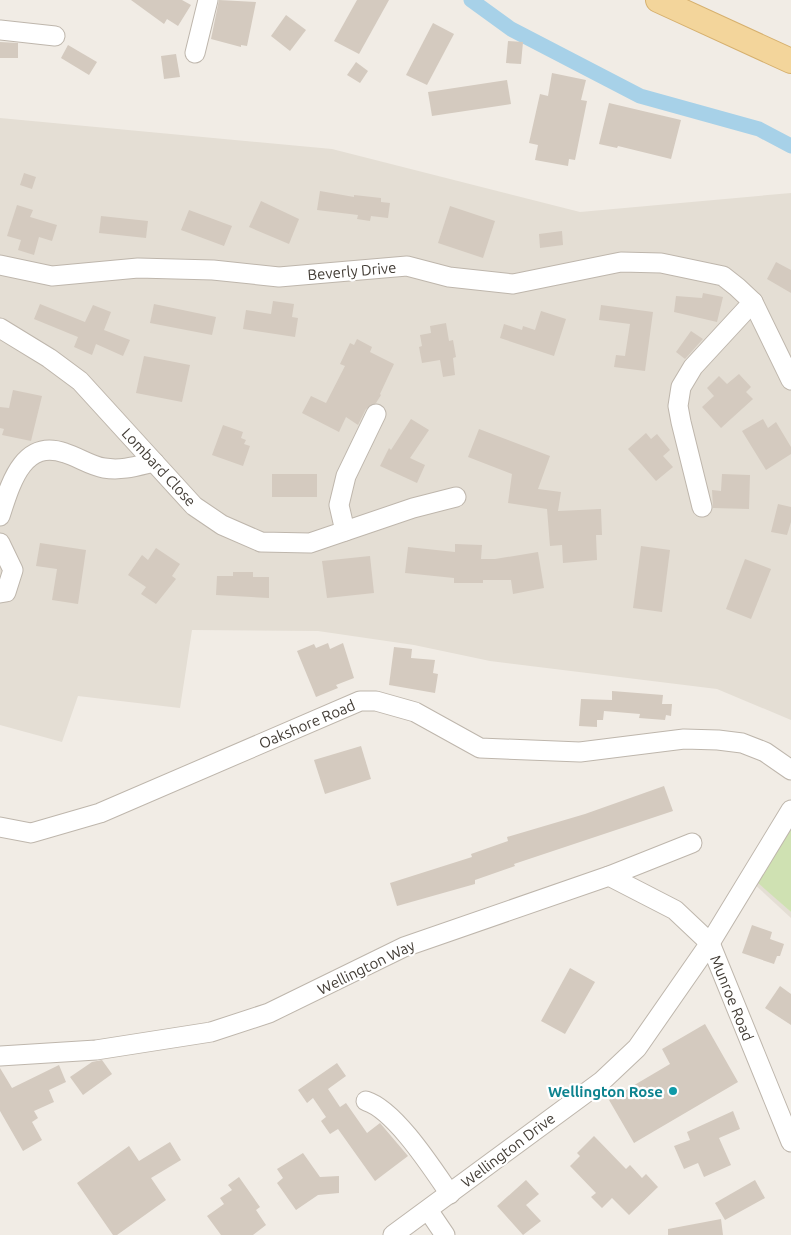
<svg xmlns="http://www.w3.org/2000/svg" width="791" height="1235" font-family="Ubuntu,sans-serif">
<rect width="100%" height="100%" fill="#f1ece5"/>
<g fill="#e4ded4">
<polygon points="0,118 332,149 580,212 791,193 791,720 717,689 490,661 414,645 318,631 192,630 180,708 78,696 62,742 0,725"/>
<polygon points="757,881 791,912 791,918 752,882"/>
</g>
<polygon fill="#cfe1b2" points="791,822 791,912 757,882"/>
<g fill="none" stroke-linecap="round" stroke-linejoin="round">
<polyline stroke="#a7d1e8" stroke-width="15" points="471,0 511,29 640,96 759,129 791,146"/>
</g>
<g fill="#d4cabf">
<polygon points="131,0 182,0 191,5 178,26 167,19 164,24"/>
<polygon points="219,0 256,2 247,46 241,45 241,47 211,39"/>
<polygon points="357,0 389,0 359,54 334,41"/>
<polygon points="286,15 306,30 290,51 271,36"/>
<polygon points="433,23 454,34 427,85 406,75"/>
<polygon points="508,41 523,42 521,64 506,63"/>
<polygon points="0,42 18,43 18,58 0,58"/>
<polygon points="68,45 97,62 89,75 61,58"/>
<polygon points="176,54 180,77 164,79 161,56"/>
<polygon points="356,62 368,71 360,83 347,75"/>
<polygon points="552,73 586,80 581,100 587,101 575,160 569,159 568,166 535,160 538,145 529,143 540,94 548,96"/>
<polygon points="507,80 511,104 432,116 428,92"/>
<polygon points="609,103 681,120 671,159 618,146 617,148 599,144"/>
<polygon points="24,173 36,177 32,189 20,185"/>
<polygon points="320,191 354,197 354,195 381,198 381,202 390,203 388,218 371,216 370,221 357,219 358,215 317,210"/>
<polygon points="261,201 299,219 289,244 249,227"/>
<polygon points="17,205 33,210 30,217 57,225 52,241 39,237 34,255 18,250 21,240 7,236"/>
<polygon points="450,206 495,221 483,258 438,243"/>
<polygon points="189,210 232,226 224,246 181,230"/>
<polygon points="101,216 148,221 146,238 99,233"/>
<polygon points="562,231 563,245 540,248 539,234"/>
<polygon points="776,262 791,270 791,293 767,279"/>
<polygon points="703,293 723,297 717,322 674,312 676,296 702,298"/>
<polygon points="273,301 294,304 292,317 298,318 295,337 243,329 246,310 271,314"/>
<polygon points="40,304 85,322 93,305 111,312 104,330 130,340 123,356 96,344 92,355 74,347 78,337 34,319"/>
<polygon points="154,304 216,317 212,335 150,323"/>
<polygon points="601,305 653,312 645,371 614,367 616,355 625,356 630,324 599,320"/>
<polygon points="541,311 566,319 554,356 500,338 504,324 522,330 523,326 535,330"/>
<polygon points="446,323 449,341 453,340 456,357 453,358 455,375 443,377 440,360 422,363 419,347 422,346 420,335 431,333 430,326"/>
<polygon points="691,331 703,339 685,359 676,352"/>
<polygon points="357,339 372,347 370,352 394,364 380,394 381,395 376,403 366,409 358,425 346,417 339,432 302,413 311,396 326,403 345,366 340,364 350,343 354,345"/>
<polygon points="144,356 190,365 182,402 136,393"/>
<polygon points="739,374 751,387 746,392 753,399 721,428 702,407 714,396 707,388 719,376 727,384"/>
<polygon points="13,390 42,396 31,441 2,435 4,429 0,428 0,407 9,408"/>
<polygon points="411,419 429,430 410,458 425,465 417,483 380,466 389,448 391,450"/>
<polygon points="763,419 768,428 776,422 791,447 791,454 766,470 742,431"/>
<polygon points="223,425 243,432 241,438 246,440 244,444 250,446 243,466 212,455"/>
<polygon points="479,429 550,456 538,489 561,492 558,511 601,509 602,535 596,535 597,560 563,563 562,545 550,546 547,509 508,503 512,474 468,457"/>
<polygon points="646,433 651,439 657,434 670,450 663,456 673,467 656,481 628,449"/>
<rect x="272" y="474" width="45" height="23"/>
<polygon points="722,474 750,475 749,509 713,508 712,490 721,491"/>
<polygon points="778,504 791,507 791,522 787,535 771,532"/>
<polygon points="40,543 86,550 78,604 52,600 57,569 36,566"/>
<polygon points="455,544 482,545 481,559 495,559 538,552 544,588 513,594 511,580 483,580 483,583 454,583 454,578 405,573 408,547 455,552"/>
<polygon points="641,546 670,550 662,612 633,608"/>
<polygon points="156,548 180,564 172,576 176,579 156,604 141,594 146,587 128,575 142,555 148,560"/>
<polygon points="370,556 374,593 327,598 322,561"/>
<polygon points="745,559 771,569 751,619 726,609"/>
<polygon points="233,572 253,572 253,577 269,577 269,598 216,595 217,576 233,576"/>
<polygon points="328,643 330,649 343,643 354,678 336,685 338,688 316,697 297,651 314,644 316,648"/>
<polygon points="394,647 412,649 411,658 435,660 433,673 438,674 435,693 389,685"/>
<polygon points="612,691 663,695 662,704 672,704 671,716 666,715 665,720 639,718 640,714 604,711 603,720 597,720 597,727 579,726 581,699 612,700"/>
<polygon points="361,746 371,779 325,794 314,760"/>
<polygon points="664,786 673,811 514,864 515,866 475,880 475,884 397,906 390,883 472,857 471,854 508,841 507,837 585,814"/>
<polygon points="752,925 772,932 770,939 784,944 780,956 777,956 774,964 742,953"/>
<polygon points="570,968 595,982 565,1034 541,1021"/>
<polygon points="780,986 791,994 791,1025 765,1008"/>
<polygon points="705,1024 738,1082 634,1143 609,1100 670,1064 662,1049"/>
<polygon points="102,1060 112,1074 83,1095 70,1077 92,1062"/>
<polygon points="337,1063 346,1076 328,1089 340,1107 346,1103 367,1133 380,1123 408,1156 375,1181 338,1129 330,1134 321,1121 326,1117 313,1098 307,1103 298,1090"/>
<polygon points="59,1065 66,1082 49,1090 54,1102 34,1111 38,1118 32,1122 42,1140 23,1151 0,1111 0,1068 12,1088"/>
<polygon points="733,1111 740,1129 719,1138 731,1165 704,1177 698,1163 684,1169 674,1146 690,1140 687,1132"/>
<polygon points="594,1136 626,1169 630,1165 642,1178 646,1174 658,1187 629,1215 612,1198 602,1208 591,1197 596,1193 570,1166 580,1156 577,1153"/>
<polygon points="170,1142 181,1160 151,1178 166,1200 117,1235 113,1235 77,1183 129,1146 139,1161"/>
<polygon points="303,1153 320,1177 339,1176 339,1193 318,1195 296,1210 277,1183 283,1178 277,1169"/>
<polygon points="239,1177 260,1207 256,1210 266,1225 253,1235 221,1235 207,1216 224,1204 220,1198 232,1190 228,1185"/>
<polygon points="526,1180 539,1194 526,1205 541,1221 523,1235 497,1206"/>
<polygon points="755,1180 765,1198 725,1220 715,1203"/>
<polygon points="721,1219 723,1235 668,1235 668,1229"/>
</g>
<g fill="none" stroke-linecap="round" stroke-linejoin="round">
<defs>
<g id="minor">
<polyline points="0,30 55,36"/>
<polyline points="195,53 208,0"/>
<polyline points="0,265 52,276 138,268 213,270 279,277 407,266 449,277 513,284 621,262 661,263 723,276 737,287 753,302 791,380"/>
<polyline points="0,328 49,358 80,381 194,506 222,525 261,542 310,543 413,508 456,497"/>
<polyline points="702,507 681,422 678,406 681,387 693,367 753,302"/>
<path d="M0,516C10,486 22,438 65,453C78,457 91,466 104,468C122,471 137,466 154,462"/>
<polyline points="345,531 339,505 346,476 376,414"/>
<polyline points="0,543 13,570 6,592 0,593"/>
<polyline points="0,827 31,833 100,813 360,701 376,701 415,712 480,748 580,752 684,739 718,740 742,743 765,752 791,770"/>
<polyline points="609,876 692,843"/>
<polyline points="0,1056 96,1050 211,1032 269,1013 404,947 609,876 675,910 710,943 791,1142"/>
<path d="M366,1101C395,1110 432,1168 450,1194"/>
<polyline points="428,1210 445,1235"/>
<polyline points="393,1235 602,1081 637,1048 710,943 791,810"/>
</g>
<polyline id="major" points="658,0 791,61"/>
</defs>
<use href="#minor" stroke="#beb6ac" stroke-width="21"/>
<use href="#major" stroke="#d6b06e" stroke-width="26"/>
<use href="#minor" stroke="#fff" stroke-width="19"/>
<use href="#major" stroke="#f3d59b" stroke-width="24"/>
</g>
<circle fill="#0f9aa8" stroke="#fff" stroke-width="2" cx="673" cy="1091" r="5"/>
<g text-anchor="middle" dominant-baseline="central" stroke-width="4.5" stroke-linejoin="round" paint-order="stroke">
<g font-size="15" fill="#423c35" stroke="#fff">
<text transform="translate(352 271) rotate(-5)">Beverly Drive</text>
<text transform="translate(159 467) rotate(47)">Lombard Close</text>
<text transform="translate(307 724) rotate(-23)">Oakshore Road</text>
<text transform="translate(366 967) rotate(-26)">Wellington Way</text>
<text transform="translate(732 998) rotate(68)">Munroe Road</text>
<text transform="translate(508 1150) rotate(-37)">Wellington Drive</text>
</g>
<g font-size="15" font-weight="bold" fill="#0d838f" stroke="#fff" text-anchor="end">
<text x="663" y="1091">Wellington Rose</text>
</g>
</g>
</svg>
